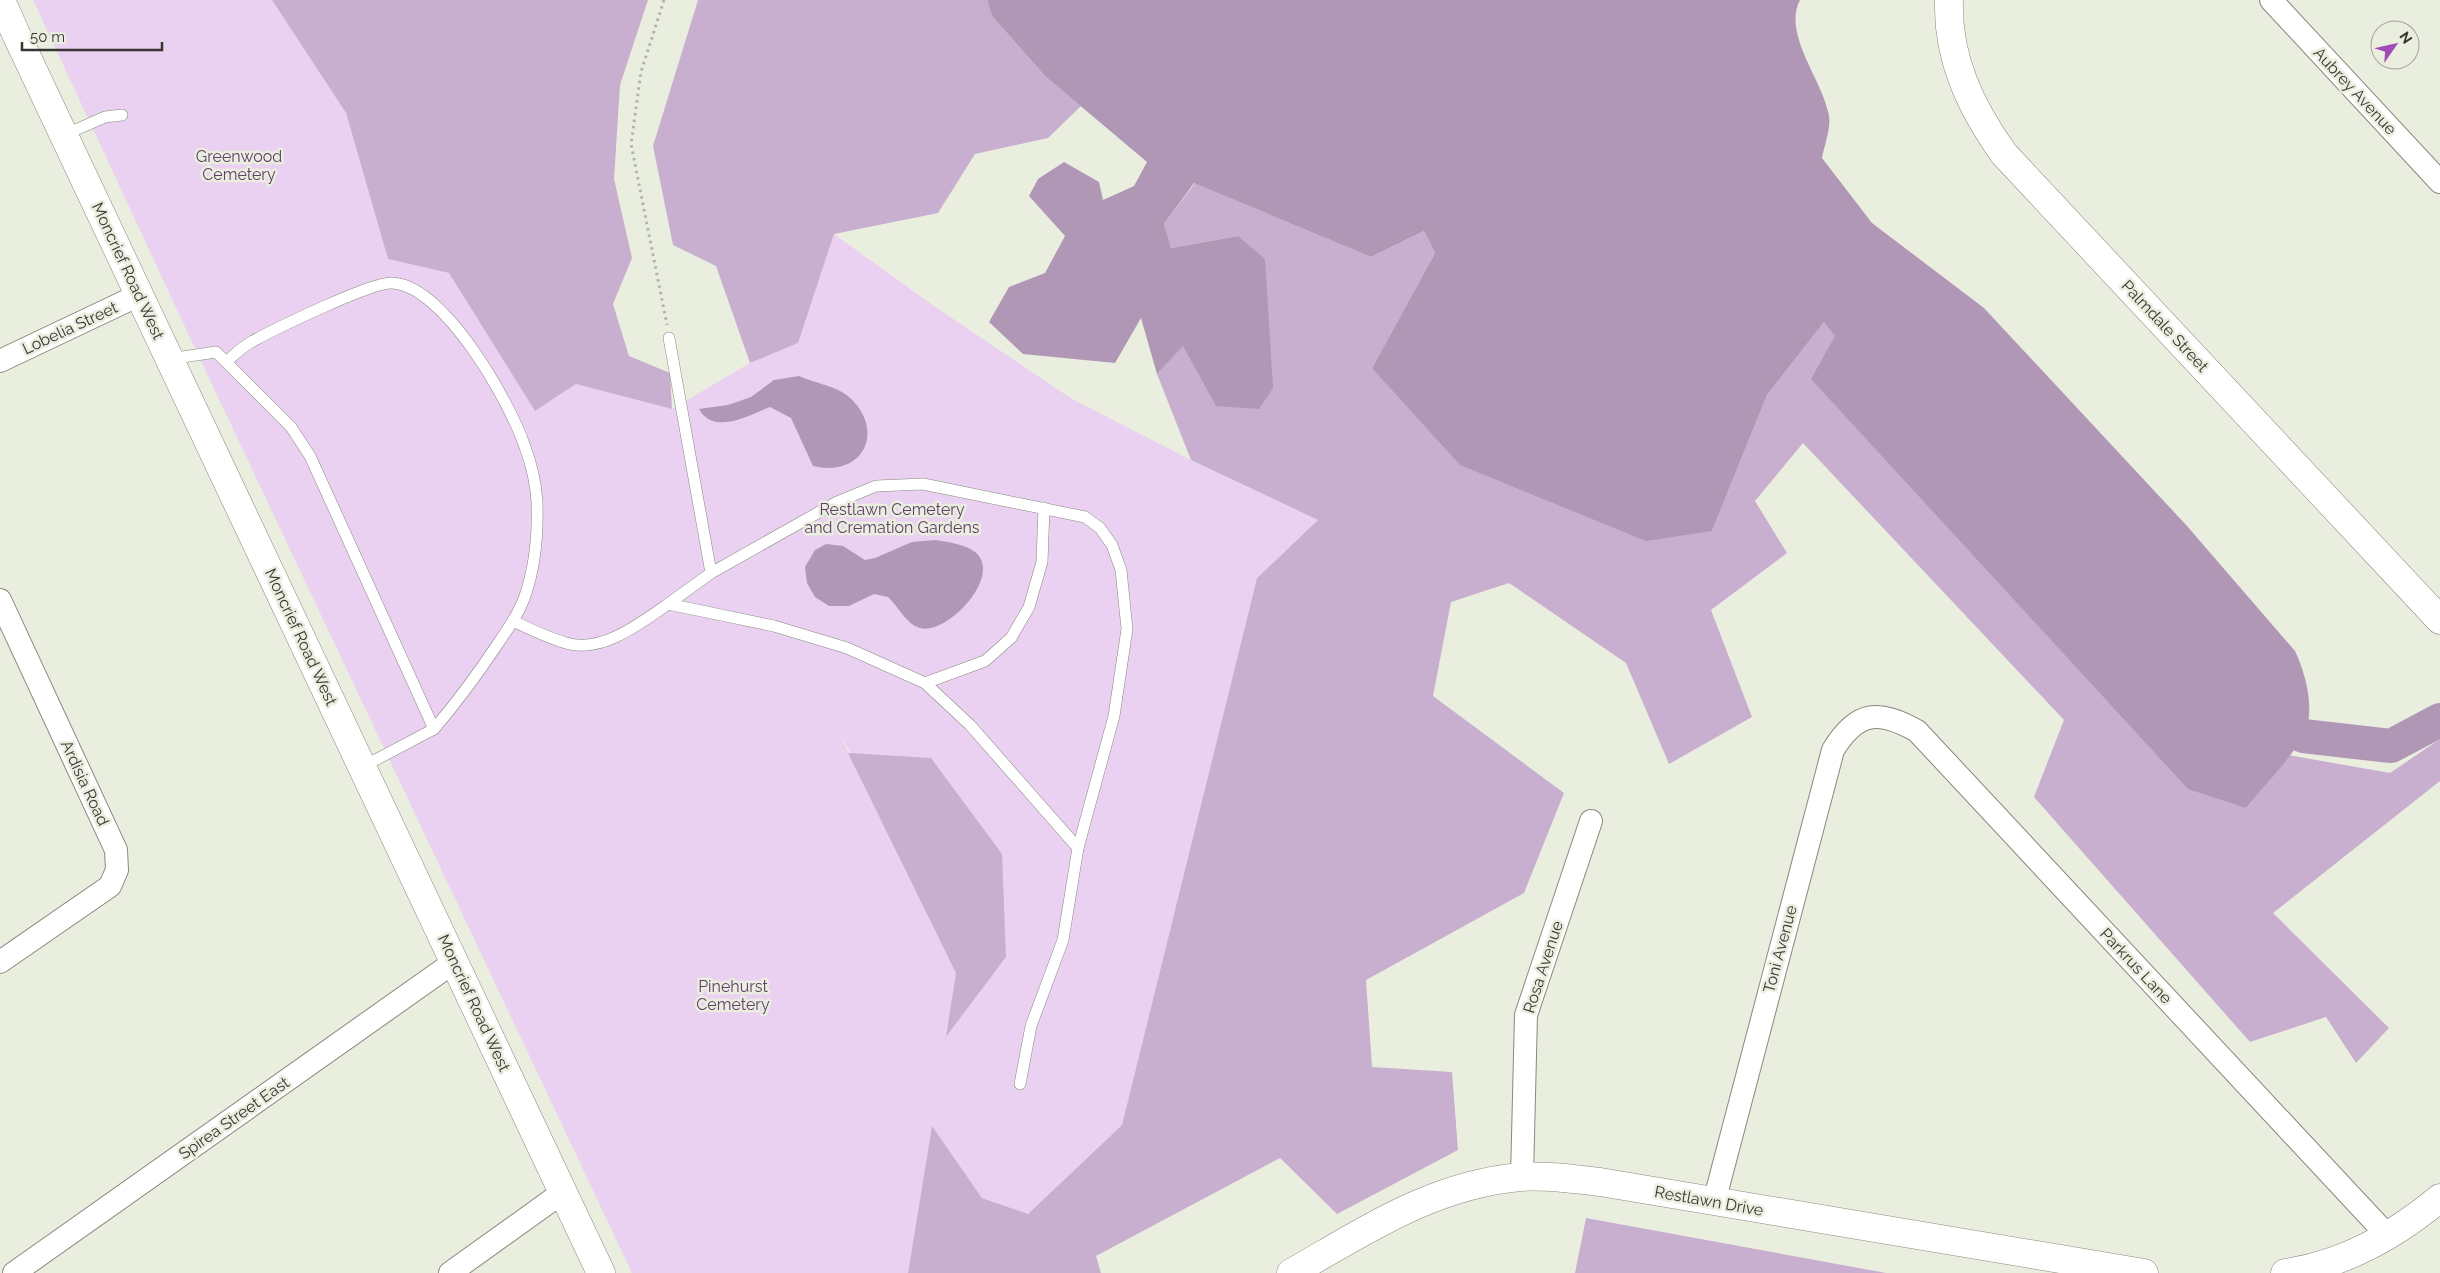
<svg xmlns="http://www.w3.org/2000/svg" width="2440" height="1273" font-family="Raleway,sans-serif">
<rect width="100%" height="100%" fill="#eaeedf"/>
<path fill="#ead1f1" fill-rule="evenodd" d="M33,0H272L346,113L388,259L449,273L535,411L576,384L672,409L750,363L797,343L834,234L934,306L1072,399L1191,460L1318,520L1257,578L1122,1125L1028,1214L982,1198L932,1126L908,1273H632L191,340ZM837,729L851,754L1006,957L947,1036L957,973Z"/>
<g fill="#c8afcf">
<polygon points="272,0 648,0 620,85 614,179 632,258 613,304 629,356 670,373 672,409 576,384 535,411 449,273 388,259 346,113"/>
<polygon points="698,0 987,0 992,16 1045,76 1081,106 1048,138 975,154 938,213 834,234 798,343 750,363 716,266 673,245 653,146"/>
<polygon points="1195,183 1371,257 1424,231 1435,253 1372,368 1712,531 1767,395 1824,322 2246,808 2288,755 2390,773 2440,739 2440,781 2273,913 2389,1028 2356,1063 2326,1017 2250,1042 2034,797 2064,720 1803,443 1755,501 1787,553 1711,610 1752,717 1669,764 1626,663 1509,583 1451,602 1433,696 1564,793 1524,893 1366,980 1372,1067 1452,1072 1458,1150 1337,1214 1280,1158 1096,1256 1101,1273 908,1273 932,1126 982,1198 1028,1214 1122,1125 1257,578 1318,520 1191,460 1157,374 1183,345 1238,236 1171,248 1164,224"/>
<polygon points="848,753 931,758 1002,854 1006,957 946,1037 956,973"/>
<polygon points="1586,1218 1886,1273 1575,1273"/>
</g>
<g fill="#b097b6">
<path d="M987,0H1800C1782,34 1823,80 1829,116C1831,129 1824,146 1822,158L1872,223L1984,308L2187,526L2295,651C2306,674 2317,714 2302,738C2289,760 2263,787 2246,808L2188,789L1811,379L1835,336L1824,322L1767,395L1712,531L1646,541L1460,465L1372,368L1435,253L1424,231L1371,257L1194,183L1164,224L1171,248L1238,236L1265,259L1273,388L1259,409L1216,406L1183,346L1157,374L1141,318L1115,363L1023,354L989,322L1009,287L1045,273L1065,236L1029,196L1038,179L1064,162L1099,182L1103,200L1134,186L1147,162L1045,76L992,16Z"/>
<path d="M799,376C814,383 837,386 849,397C886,430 864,478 813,466L791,418L770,407C749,415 714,436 699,409L728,405L751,397L774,380Z"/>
<path d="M935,540C947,542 965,544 975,552C1004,575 947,636 920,628C906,624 898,606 888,597L874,594L849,606H829L815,597L807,583L805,567L815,550L826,544L843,546L865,560L875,558L912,542Z"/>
</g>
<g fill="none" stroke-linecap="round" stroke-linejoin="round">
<polyline stroke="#b097b6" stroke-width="34" points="2303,736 2391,746 2440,720"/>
<defs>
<g id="service">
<polyline points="64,135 105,117 122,115"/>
<polyline points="669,338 711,573 837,502 876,486 923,484 1085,517 1100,528 1112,545 1121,570 1127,629 1114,716 1078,848 1063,940 1031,1026 1020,1084"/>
<polyline points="169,359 216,352 291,427 310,456 434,729 362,767"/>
<path d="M226,362C234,355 243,346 253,341C275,329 371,282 392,283C444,285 510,402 525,447C531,463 536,485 537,502C538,532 535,567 525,596C519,613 508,629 497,645C477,675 457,702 434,729"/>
<polyline points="711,573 668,604 774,626 847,648 925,683 970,725 1078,848"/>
<path d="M513,621C530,629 548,638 566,643C601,654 641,623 668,604"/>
<polyline points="925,683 985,661 1011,638 1029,607 1042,562 1044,508"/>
</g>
<g id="minor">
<polyline points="2271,0 2440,182"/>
<polyline points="0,361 139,295"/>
<polyline points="0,600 116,850 117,870 110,886 0,962"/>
<polyline points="1522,1177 1526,1015 1591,821"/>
<path d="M1714,1202L1833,750C1857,711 1878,709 1917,731L2388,1236"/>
<polyline points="14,1273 454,962"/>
<polyline points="450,1273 563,1192"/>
</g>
<g id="tertiary">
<path d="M1949,0C1947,58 1971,108 2004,154L2440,620"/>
<path d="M1291,1273C1365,1231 1432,1185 1520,1177C1546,1175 1574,1179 1600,1182L2144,1273"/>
<path d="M2285,1273C2345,1264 2394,1236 2440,1198"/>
</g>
<polyline id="secondary" points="1,0 16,34 601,1273"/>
</defs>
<use href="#service" stroke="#868a7c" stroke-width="12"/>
<use href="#minor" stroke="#868a7c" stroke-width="24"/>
<use href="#tertiary" stroke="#868a7c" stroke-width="29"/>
<use href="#secondary" stroke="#868a7c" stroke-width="29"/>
<polyline stroke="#b1b4a9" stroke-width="3" stroke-dasharray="2.5 4" stroke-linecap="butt" points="664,0 641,72 631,144 667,325"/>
<use href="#service" stroke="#fff" stroke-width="11"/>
<use href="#minor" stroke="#fff" stroke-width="22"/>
<use href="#tertiary" stroke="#fff" stroke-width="28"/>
<use href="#secondary" stroke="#fff" stroke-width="28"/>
</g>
<g text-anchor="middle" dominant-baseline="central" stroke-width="5" stroke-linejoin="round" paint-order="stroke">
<g font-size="16" fill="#363732" stroke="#eaeedf">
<text transform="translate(2355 91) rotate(47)">Aubrey Avenue</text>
<text transform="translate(128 271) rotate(65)">Moncrief Road West</text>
<text transform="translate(2165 326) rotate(47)">Palmdale Street</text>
<text transform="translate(70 328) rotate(-25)">Lobelia Street</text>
<text transform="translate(301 637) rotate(65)">Moncrief Road West</text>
<text transform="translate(85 783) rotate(65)">Ardisia Road</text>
<text transform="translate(1780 949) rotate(-75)">Toni Avenue</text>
<text transform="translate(2136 966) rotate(47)">Parkrus Lane</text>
<text transform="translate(1543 967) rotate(-72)">Rosa Avenue</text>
<text transform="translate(474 1003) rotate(65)">Moncrief Road West</text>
<text transform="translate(234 1118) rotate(-35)">Spirea Street East</text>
<text transform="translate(1709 1201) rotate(10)">Restlawn Drive</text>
</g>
<g font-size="16" fill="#613e6a" stroke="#eaeedf">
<text x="239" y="156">Greenwood<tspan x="239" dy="18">Cemetery</tspan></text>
<text x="892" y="509">Restlawn Cemetery<tspan x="892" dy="18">and Cremation Gardens</tspan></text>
<text x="733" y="986">Pinehurst<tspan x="733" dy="18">Cemetery</tspan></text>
</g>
</g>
<g transform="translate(2395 45) rotate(56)"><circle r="24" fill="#eaeedf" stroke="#a2a59a"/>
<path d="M0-4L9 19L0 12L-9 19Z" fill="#a14ab8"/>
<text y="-8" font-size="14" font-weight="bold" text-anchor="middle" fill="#363732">N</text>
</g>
<path d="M22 42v8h140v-8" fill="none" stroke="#363732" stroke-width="2.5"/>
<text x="30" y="42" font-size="15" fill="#363732" stroke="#eaeedf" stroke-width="4" paint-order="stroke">50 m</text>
</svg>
